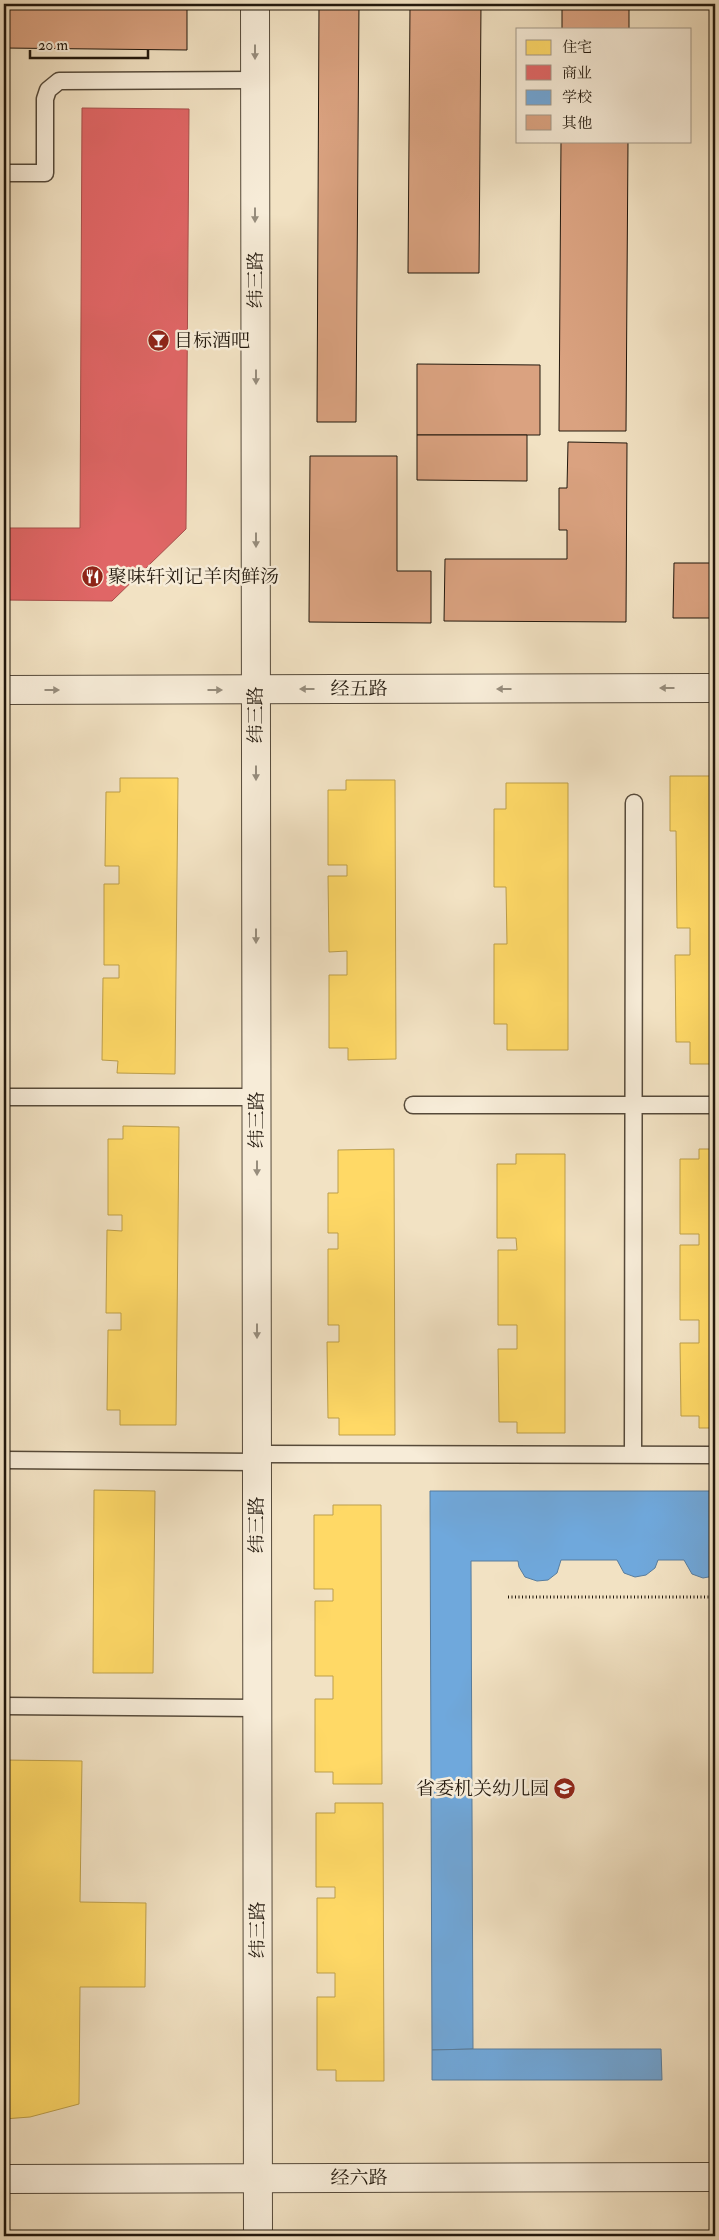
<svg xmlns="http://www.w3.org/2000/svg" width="719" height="2240" font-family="'IM FELL Double Pica','Noto Serif SC',serif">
<rect width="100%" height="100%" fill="#f2e2c3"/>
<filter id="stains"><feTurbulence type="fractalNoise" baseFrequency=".004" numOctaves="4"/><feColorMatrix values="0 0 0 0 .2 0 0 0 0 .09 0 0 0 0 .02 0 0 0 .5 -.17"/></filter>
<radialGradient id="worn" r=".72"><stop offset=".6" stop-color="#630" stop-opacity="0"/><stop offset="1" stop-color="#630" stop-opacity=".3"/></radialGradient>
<g fill="#ffd966" stroke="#bd9f4b">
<polygon points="670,776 715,776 715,1064 690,1064 690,1042 676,1042 675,955 690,955 690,928 677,928 676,831 670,831"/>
<polygon points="120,778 178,778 175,1074 117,1073 118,1061 102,1060 103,978 119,978 119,965 104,965 104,884 119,884 119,866 105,866 106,792 120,792"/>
<polygon points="346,780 395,780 396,1059 348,1060 348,1048 329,1048 329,975 347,975 347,951 329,952 328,876 347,876 347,865 328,865 328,790 346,790"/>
<polygon points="506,783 568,783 568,1050 507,1050 507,1024 494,1024 494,944 507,944 506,887 494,887 494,809 506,809"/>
<polygon points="123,1126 179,1127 176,1425 120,1425 120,1410 107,1410 108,1330 121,1330 121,1313 106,1313 107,1230 122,1231 122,1215 108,1215 108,1139 123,1139"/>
<polygon points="394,1149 395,1435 339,1435 339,1418 328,1418 327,1342 339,1342 339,1325 328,1325 328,1249 338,1249 338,1233 328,1233 328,1193 338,1193 338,1150"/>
<polygon points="699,1149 715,1149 715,1428 699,1428 699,1416 681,1416 680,1343 699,1343 699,1320 680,1320 680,1245 699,1245 699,1234 680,1234 680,1159 699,1159"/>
<polygon points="516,1154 565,1154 565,1433 517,1433 517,1422 499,1422 498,1349 517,1349 517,1325 498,1325 498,1250 517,1250 516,1238 497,1238 497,1164 516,1164"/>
<polygon points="94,1490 155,1491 153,1673 93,1673"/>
<polygon points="333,1505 381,1505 382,1784 333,1784 333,1772 315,1772 315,1699 333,1699 333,1676 315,1676 315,1601 333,1601 333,1589 314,1589 314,1515 333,1515"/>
<polygon points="4,1760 82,1761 80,1902 146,1903 145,1987 80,1987 79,2104 30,2117 4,2119"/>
<polygon points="335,1803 383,1803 384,2081 336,2081 336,2070 317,2070 317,1997 335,1997 335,1973 317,1973 317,1898 335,1898 335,1887 316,1887 316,1813 335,1813"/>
</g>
<polygon fill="#e06666" stroke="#a74f4b" points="82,108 189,109 186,529 112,601 4,600 4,528 80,528"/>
<g fill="#6fa8dc" stroke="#587d9e">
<polygon points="430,1491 715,1491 714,1576 703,1578 692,1574 684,1560 658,1560 655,1568 646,1575 635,1577 624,1573 617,1560 561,1560 557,1573 548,1580 537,1581 525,1577 519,1567 518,1561 471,1561 473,2049 432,2050"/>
<polygon points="473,2049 661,2049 662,2080 432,2080 432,2050"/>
</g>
<g fill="#daa280" stroke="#22180d">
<polygon points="4,4 187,4 187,50 4,48"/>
<polygon points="319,4 359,4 356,422 317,422"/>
<polygon points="410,4 481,4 479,273 408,273"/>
<rect x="562" y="4" width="67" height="25"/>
<polygon points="561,141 628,141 626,431 559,431"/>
<polygon points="715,253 715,411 714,411"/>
<polygon points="417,364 540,365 540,435 417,435"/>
<polygon points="417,435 527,435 527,481 417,480"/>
<polygon points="568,442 627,443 626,622 444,621 445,559 567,559 567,530 559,530 559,488 567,488"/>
<polygon points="310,456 397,456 397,571 431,571 431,623 309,622"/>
<polygon points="674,563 711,563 711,587 715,587 715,618 673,618"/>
</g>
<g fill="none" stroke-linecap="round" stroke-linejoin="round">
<defs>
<g id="lane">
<polyline points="4,173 45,173 45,99 48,90 59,81 255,80"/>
<polyline points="4,1097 257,1097"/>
<polyline points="413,1105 715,1105"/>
<polyline points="257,1454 715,1455"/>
<polyline points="633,1454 634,803"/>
<polyline points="4,1460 257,1462"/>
<polyline points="4,1706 257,1708"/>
</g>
<g id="street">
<polyline points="255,4 258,2236"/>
<polyline points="4,690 715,688"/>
<polyline points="4,2179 715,2177"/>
</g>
</defs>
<use href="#lane" stroke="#564a3a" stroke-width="19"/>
<use href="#street" stroke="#564a3a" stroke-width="30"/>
<g stroke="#22180d" stroke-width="3" stroke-dasharray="1 2.5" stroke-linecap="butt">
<polyline points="508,1597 715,1597"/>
<polyline points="712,1597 714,2142"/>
</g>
<use href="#lane" stroke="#f7ecd8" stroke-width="16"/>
<use href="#street" stroke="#f7ecd8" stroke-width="28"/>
</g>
<defs><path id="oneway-solid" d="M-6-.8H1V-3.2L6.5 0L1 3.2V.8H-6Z" transform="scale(1.25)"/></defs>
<g fill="#978d7d">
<use href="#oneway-solid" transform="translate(255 52) rotate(90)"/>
<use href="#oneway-solid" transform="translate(255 215) rotate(90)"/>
<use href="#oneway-solid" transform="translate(256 377) rotate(90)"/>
<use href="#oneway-solid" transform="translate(256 540) rotate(90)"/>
<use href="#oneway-solid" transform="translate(667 688) rotate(180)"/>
<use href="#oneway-solid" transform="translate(307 689) rotate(180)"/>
<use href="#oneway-solid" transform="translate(504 689) rotate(180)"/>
<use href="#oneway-solid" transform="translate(52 690)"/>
<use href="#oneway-solid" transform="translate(215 690)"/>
<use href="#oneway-solid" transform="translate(256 773) rotate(90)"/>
<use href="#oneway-solid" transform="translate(256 936) rotate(90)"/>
<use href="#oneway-solid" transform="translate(257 1168) rotate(90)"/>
<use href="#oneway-solid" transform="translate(257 1331) rotate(90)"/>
</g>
<defs>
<symbol id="bar-disc" viewBox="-11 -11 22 22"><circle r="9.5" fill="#8f2418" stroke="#f7ecd8"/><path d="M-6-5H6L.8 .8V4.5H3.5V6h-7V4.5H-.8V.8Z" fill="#fff"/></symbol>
<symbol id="restaurant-disc" viewBox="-11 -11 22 22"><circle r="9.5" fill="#8f2418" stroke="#f7ecd8"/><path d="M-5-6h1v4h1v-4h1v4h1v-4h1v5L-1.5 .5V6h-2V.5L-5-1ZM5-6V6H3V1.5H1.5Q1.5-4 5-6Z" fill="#fff"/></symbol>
<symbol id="school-disc" viewBox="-11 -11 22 22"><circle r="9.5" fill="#8f2418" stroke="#f7ecd8"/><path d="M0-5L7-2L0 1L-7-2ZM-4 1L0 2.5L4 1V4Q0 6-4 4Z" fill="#fff"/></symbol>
</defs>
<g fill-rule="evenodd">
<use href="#bar-disc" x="146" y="328" width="25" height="25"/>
<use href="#restaurant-disc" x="80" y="564" width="25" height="25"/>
<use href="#school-disc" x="552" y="1776" width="25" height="25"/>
</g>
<g text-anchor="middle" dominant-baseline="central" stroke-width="5" stroke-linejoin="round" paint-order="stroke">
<g font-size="19" fill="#22180d" stroke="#f7ecd8">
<text transform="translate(256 280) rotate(-90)">纬三路</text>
<text x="359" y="689">经五路</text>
<text transform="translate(256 715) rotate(-90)">纬三路</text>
<text transform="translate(257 1120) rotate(-90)">纬三路</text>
<text transform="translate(257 1525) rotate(-90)">纬三路</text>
<text transform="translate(258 1930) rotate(-90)">纬三路</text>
<text x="359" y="2178">经六路</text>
</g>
<g font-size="19" fill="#22180d" stroke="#f7ecd8" text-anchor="start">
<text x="174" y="341">目标酒吧</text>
<text x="108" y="577">聚味轩刘记羊肉鲜汤</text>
<text x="549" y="1789" text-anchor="end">省委机关幼儿园</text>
</g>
</g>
<rect width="719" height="2240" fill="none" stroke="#f2e2c3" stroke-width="20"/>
<rect x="5" y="5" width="709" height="2230" fill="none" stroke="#22180d" stroke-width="2.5"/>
<rect x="10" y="10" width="699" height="2220" fill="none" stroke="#22180d"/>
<rect x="516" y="28" width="175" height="115" fill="#f7ecd8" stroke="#a29787"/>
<rect x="526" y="40" width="25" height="15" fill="#ffd966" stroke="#a29787"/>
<text x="562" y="52" font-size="15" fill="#22180d">住宅</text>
<rect x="526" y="65" width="25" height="15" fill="#e06666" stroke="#a29787"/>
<text x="562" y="78" font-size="15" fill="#22180d">商业</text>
<rect x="526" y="90" width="25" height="15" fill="#6fa8dc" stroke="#a29787"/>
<text x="562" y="102" font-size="15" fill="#22180d">学校</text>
<rect x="526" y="115" width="25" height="15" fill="#daa280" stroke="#a29787"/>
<text x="562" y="128" font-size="15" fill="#22180d">其他</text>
<path d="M30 50v8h118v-8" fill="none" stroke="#22180d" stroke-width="2.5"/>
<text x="38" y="50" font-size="15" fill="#22180d" stroke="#f7ecd8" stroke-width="4" paint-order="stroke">20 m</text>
<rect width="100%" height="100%" filter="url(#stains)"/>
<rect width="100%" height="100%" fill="url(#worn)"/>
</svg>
